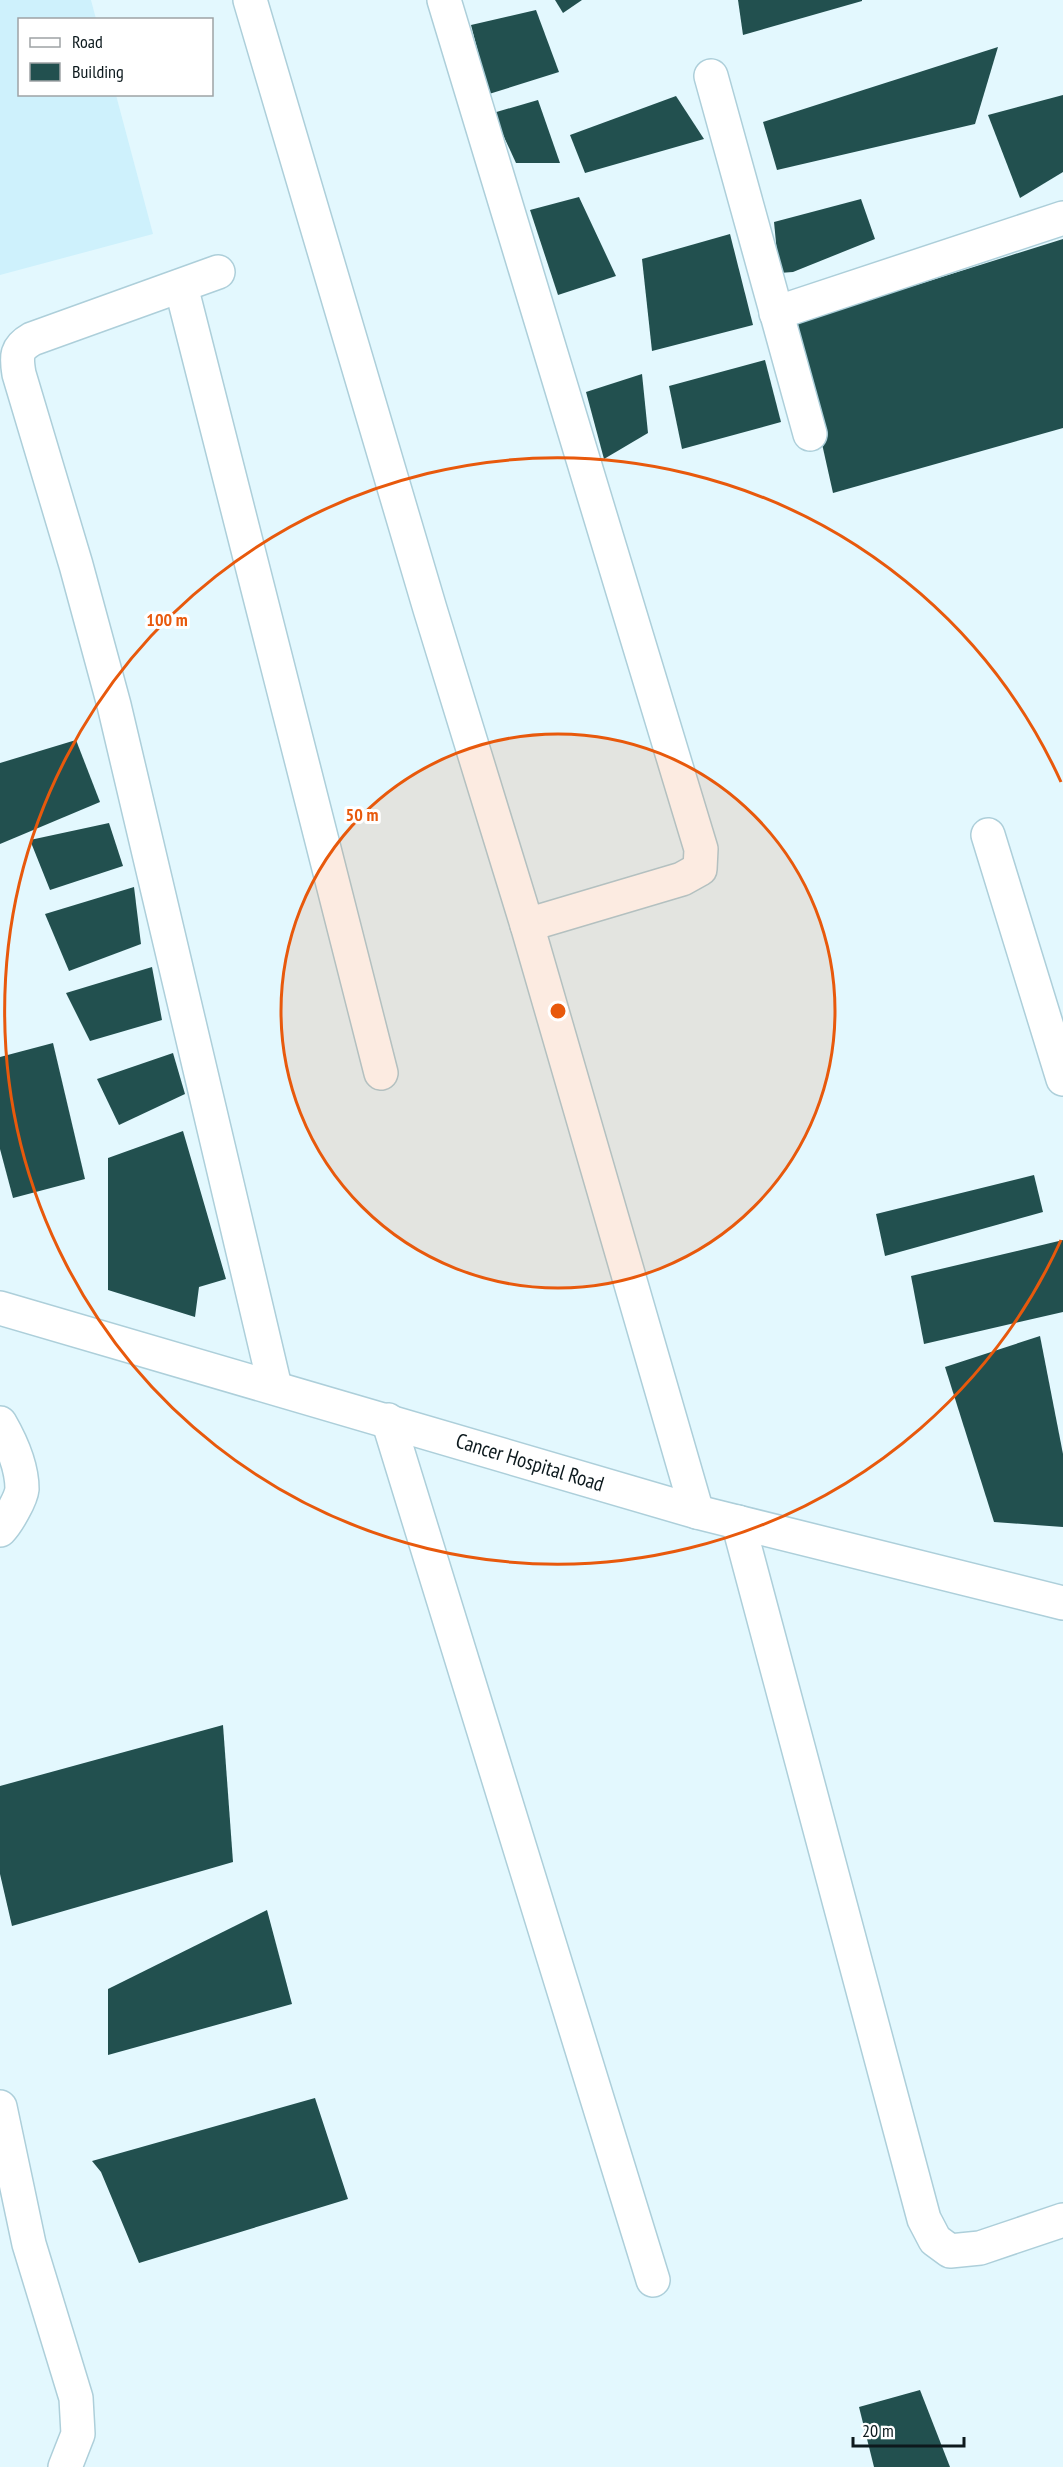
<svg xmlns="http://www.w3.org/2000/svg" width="1063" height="2467" font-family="'PT Sans Narrow',sans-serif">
<rect width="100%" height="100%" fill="#e3f8fe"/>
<polygon fill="#cef1fc" points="0,0 91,0 96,19 20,20 20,94 116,95 153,234 0,275"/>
<g fill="#22504f">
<polygon points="555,0 582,0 563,13"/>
<polygon points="738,0 862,0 862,1 743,35"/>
<polygon points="536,10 559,72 489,94 471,25"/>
<polygon points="998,47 975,124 777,170 763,122"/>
<polygon points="1063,95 1063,172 1020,198 988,115"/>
<polygon points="676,96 704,139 585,173 570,135"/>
<polygon points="538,100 560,163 516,163 493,113"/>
<polygon points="579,197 616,276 558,295 530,210"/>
<polygon points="861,199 875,239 793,272 779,273 774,222"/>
<polygon points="730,234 753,325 652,351 642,259"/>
<polygon points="1063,239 1063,428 833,493 795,323"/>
<polygon points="765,360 781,422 682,449 669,386"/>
<polygon points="642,374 648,433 604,459 586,392"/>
<polygon points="76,740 100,802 0,844 0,763"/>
<polygon points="109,823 123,866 50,890 30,840"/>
<polygon points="134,887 141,944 69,971 45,914"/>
<polygon points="152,967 162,1020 90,1041 66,993"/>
<polygon points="53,1043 85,1179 13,1198 0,1149 0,1057"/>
<polygon points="173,1053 185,1094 119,1125 97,1079"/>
<polygon points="183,1131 226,1279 199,1287 195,1317 108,1290 108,1158"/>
<polygon points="1034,1175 1043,1212 885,1256 876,1214"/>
<polygon points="1063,1240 1063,1312 924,1344 911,1276"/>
<polygon points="1040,1336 1063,1454 1063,1527 994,1522 945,1367"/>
<polygon points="223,1725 233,1862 12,1926 0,1874 0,1786"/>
<polygon points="267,1910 292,2004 108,2055 108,1989"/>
<polygon points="315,2098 348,2199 139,2263 101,2172 92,2161"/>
<polygon points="920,2390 950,2467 874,2467 859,2407"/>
</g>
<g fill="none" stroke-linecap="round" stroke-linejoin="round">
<defs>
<g id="minor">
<polyline points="250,0 430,609 527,925 697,1512"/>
<polyline points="444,0 701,849 700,869 682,879 527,925"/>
<polyline points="711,76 810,434"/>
<path d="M218,272L32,339C16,348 16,356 19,374L76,565L114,705L275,1387"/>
<polyline points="181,286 381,1073"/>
<polyline points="776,313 1063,218"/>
<polyline points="988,835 1063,1079"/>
<polyline points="0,1308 697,1512 1063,1603"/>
<polyline points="388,1420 653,2280"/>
<path d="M0,1423C11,1442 22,1466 22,1489C21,1499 7,1523 0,1530"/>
<polyline points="738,1522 924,2219 935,2240 950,2251 980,2248 1063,2220"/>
<polyline points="0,2107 29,2244 76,2398 78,2434 65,2467"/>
</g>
</defs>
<use href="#minor" stroke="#adcfda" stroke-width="36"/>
<use href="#minor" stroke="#fff" stroke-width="33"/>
</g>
<circle cx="558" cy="1011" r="277" fill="#e8590c" fill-opacity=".12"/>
<g fill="none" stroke="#e8590c" stroke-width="3">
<circle cx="558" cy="1011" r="277"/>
<path d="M1061 1240A553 553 0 1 1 1061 782"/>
</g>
<g text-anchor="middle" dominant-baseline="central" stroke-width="6" stroke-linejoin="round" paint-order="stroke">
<g font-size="21" fill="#0c191d" stroke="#fff">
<text transform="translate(530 1462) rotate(17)">Cancer Hospital Road</text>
</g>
</g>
<circle cx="558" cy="1011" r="9" fill="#e8590c" stroke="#fff" stroke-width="3"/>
<g font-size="18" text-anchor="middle" font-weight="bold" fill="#e8590c" stroke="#fff" stroke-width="6" stroke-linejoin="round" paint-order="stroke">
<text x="167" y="626">100 m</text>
<text x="362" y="821">50 m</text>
</g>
<rect x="18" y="18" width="195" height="78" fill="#ffffff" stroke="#9ea3a5" stroke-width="1.5"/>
<rect x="30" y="38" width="30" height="9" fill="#ffffff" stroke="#9ea3a5" stroke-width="1.5"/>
<text x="72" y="48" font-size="18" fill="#0c191d">Road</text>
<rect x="30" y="63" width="30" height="18" fill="#22504f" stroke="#9ea3a5" stroke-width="1.5"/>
<text x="72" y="78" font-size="18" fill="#0c191d">Building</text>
<path d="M853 2437v9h111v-9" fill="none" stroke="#0c191d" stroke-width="3"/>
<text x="862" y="2437" font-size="18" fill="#0c191d" stroke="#ffffff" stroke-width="4.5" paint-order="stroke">20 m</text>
</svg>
